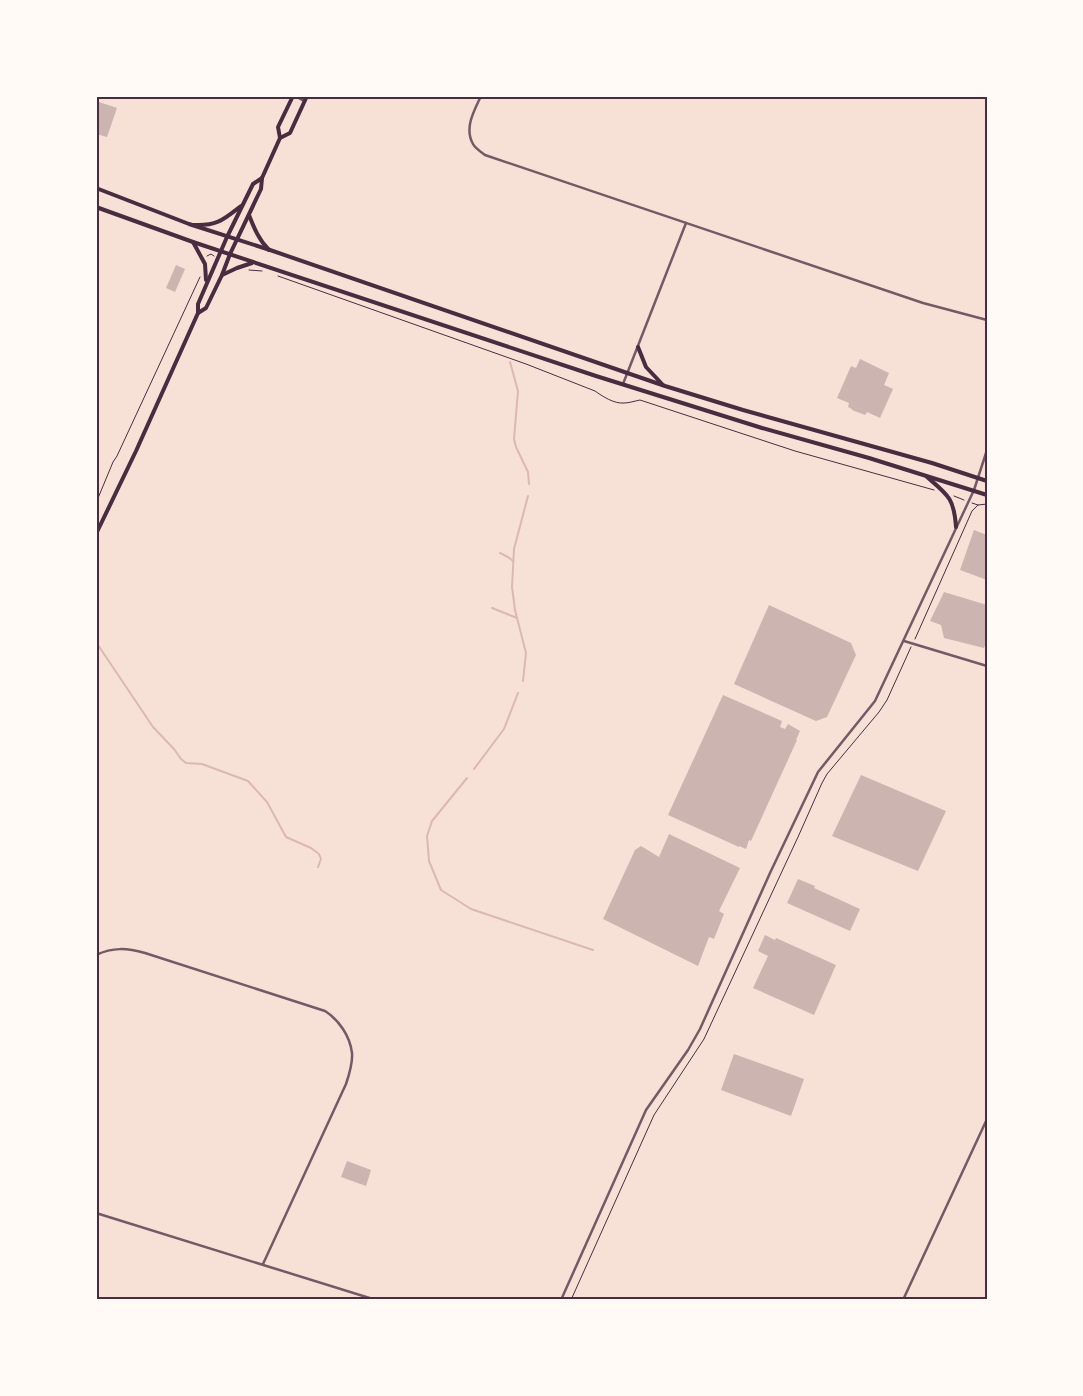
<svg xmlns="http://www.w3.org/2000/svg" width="1083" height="1396" font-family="Rubik,sans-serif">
<rect width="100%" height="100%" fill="#f7e1d7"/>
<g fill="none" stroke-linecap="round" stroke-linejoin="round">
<g stroke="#dcb8b0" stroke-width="2">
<polyline points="510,362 518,391 514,439 516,447 528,472 529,484"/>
<polyline points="500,553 508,557 513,561"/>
<polyline points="492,608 517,618"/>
<polyline points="96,642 153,727 174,749 181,759 186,763 202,764 248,781 267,802 286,837 311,848 319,854 321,859 318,867"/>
<polyline points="523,681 526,653 515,610 512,587 514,549 528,496"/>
<polyline points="474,769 504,729 518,693"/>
<polyline points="467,778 432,821 427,836 429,861 441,890 471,909 593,950"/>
</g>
</g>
<g fill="#ccb4b1">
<polygon points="96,101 117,108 107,137 96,134"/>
<polygon points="176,265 185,269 175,292 166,288"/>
<polygon points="860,359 889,373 884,385 893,389 880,418 867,412 865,415 852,410 852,409 848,407 849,403 837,398 851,366 856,368"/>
<polygon points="974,530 987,535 987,580 960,570"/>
<polygon points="944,592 987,605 987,639 984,648 944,638 941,625 930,621"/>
<polygon points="769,605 851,643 856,655 827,717 816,721 734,684"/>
<polygon points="723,695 782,721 780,727 785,729 788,724 800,731 796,740 797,740 751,841 749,840 746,849 739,846 739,847 668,815"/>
<polygon points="861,775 946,811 918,871 832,836"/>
<polygon points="669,834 740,868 719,911 724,914 714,939 709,937 698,966 603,919 635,850 641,846 659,857"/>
<polygon points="798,879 815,886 814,888 860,909 850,931 787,903"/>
<polygon points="765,935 775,940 776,938 836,965 814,1015 753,988 768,956 758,951"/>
<polygon points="734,1054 804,1079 791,1116 721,1090"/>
<polygon points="347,1161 371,1170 366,1186 341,1177"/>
</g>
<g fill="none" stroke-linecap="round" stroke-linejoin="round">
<g stroke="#4a2c40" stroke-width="1">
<polyline points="207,256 211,254 214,256"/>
<polyline points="249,270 262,271"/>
<path d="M278,276L526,364L595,391C602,396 614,404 624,403C629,403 635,401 640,400L795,451L934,490"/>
<polyline points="954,496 964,500"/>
<polyline points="96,503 113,462 117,456 200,277"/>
<polyline points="972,503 978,505"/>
<polyline points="915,639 972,511 978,505 987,504"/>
<polyline points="571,1300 654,1115 704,1039 798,837 822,783 827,774 879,712 887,700 911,647"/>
</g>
<g stroke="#755966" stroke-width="2.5">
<polyline points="295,96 304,101"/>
<path d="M481,96C474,111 464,128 473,144C475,148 481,152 485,155L923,303L987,320"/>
<polyline points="623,384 686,223"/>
<polyline points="904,641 987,666"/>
<path d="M96,955C113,947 127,948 145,953L325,1011C339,1020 350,1036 352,1053C353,1063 349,1075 346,1084L263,1264"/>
<polyline points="96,1213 376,1300"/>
<polyline points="561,1300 646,1110 688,1050 700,1029 770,873 818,772 875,701 974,490 987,450"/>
<polyline points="903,1300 987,1119"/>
</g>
<g stroke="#4a2c40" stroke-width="4">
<polyline points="280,138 278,127 293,96"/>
<polyline points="96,188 189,224 270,250 665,386 743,410 932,463 987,481"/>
<polyline points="96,207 193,242 596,376 762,428 869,458 987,495"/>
<path d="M249,215C254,228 259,240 269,250"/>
<path d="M194,225C217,226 223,220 241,206"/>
<polyline points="193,242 205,264 206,280"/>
<polyline points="222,275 237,268 252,263"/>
<polyline points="198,313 206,308 222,275 230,254 261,189 262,178 280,138 290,133 307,96"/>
<polyline points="638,347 646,367 663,385"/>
<path d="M927,477C948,495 954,498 956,527"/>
<polyline points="96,534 136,451 198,313 198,304 227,237 253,184 262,178"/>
</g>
</g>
<rect width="1083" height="1396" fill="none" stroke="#fffaf5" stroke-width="195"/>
<rect x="98" y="98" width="888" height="1200" fill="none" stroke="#4a2c40" stroke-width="2"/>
</svg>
